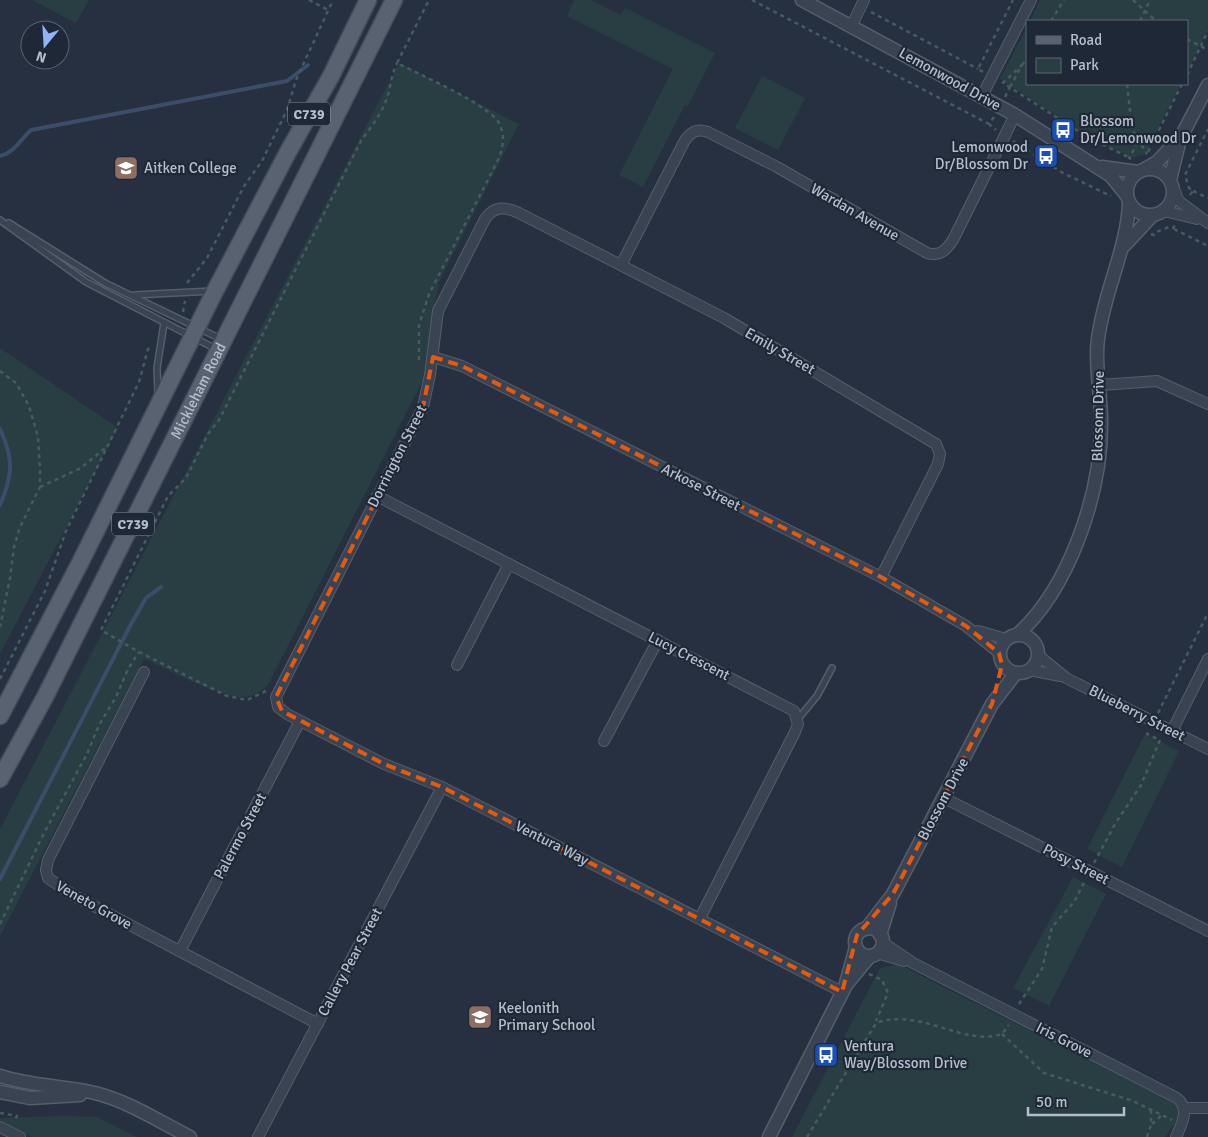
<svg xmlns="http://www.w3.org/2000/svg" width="1208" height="1137" font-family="Signika,sans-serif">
<rect width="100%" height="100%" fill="#263041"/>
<g fill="#283e42">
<polygon points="32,0 89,0 76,23"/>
<polygon points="574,0 591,0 621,15 625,8 715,53 688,106 685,105 643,187 619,175 673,69 567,16"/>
<polygon points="1040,0 1208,0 1208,29 1187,73 1187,21 1030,21"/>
<polygon points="1027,27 1027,84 1181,84 1145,154 1132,158 1083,134 1000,79"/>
<path d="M399,63L519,124L439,282L432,319L426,374L268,685C260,692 251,698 239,697C209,693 172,671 144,659L0,936V829Z"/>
<polygon points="762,76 805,98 778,150 735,128"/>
<polygon points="0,348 118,428 0,654"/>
<polygon points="1145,734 1179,751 1122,867 1087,849"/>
<polygon points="1073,877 1106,894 1049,1006 1013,988"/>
<path d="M898,964L1152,1092C1164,1095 1173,1098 1179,1110L1176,1123L1165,1137H792L880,968Z"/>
<polygon points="64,1116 97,1117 137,1137 32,1137 0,1121 0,1118"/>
</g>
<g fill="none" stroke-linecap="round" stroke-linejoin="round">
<g stroke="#3c4d69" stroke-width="4">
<path d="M0,156C14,153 21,139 31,130L287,81L308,65"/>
<path d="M0,429C14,459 13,475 0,505"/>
<polyline points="0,879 130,626 146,598 161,587"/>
</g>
<defs>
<g id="service">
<polyline points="0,220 86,282 216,349"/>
<polyline points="9,223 105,283 221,339"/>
<polyline points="134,295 213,291"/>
<polyline points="158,394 157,368 164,323"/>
<polyline points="798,719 817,696 832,668"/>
</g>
<g id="minor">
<polyline points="852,25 864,0"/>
<polyline points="982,96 1031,0"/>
<polyline points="1173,187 1179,201 1208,223"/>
<polyline points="1164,211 1197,219"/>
<path d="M621,265L684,142C690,132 697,128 708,132L777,167L927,253C940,257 946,250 953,240L1015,115"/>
<polyline points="433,357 462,366 881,577 966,626 999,653"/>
<polyline points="1100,385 1157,381 1208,404"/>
<polyline points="377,496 794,711 798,724 795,732 700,918"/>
<polyline points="978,631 1006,639"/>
<polyline points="1038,655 1066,678 1208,749"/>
<polyline points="457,665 509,564"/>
<polyline points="1029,670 1060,676"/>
<polyline points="144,672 48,860 46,870 48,878 73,895 318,1024"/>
<polyline points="1172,731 1208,659"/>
<polyline points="604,741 658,640"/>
<polyline points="944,798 1208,931"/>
<path d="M882,942L913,963L1177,1098C1190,1109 1182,1124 1176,1137"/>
<polyline points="180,951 300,721"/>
<polyline points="877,953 904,961"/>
<path d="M842,992L442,787L384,764L287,714L278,707L276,697L423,407L430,375L438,311L485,219C494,205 506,207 519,213L724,318L936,444L940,454L938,464L881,577"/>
<polyline points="1184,1108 1208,1108"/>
<polyline points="0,1127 20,1137"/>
<polyline points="258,1137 442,787"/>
</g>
<g id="tertiary">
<polyline points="802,0 1015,115 1111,176 1127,196"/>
<polyline points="1102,167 1138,172"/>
<circle cx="1150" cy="192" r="23"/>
<polyline points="1145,169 1157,162 1178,140"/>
<polyline points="1170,180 1180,139 1208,85"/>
<polyline points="1124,246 1152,216"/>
<circle cx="1019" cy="654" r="19"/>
<path d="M1017,635C1069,589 1101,494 1101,426C1102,398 1094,365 1098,339C1104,291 1127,250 1129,203"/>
<circle cx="869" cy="942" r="14"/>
<polyline points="866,929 893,894 992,704 1016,673"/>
<polyline points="880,935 890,903"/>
<polyline points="846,983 856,947"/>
<path d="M0,1076C34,1087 62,1085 95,1093C128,1101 160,1122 190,1137"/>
<polyline points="0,1092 30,1098 80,1095"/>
<polyline points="769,1137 846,985 870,956"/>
</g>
<g id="primary">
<polyline points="0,716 80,563 215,291 288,152 331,76 368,0"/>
<path id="s1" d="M0,779L45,697L394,0"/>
</g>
</defs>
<use href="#service" stroke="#555e6b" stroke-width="8"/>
<use href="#minor" stroke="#555e6b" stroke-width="12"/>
<use href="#tertiary" stroke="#555e6b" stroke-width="15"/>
<use href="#primary" stroke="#444c5a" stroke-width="19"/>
<g stroke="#465b5f" stroke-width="2.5" stroke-dasharray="4 4" stroke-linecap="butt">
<polyline points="309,0 328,10"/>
<polyline points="752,0 989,124"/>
<polyline points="1133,0 1156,21"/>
<polyline points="871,12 978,69"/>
<polyline points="1051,21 1064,0"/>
<polyline points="1140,21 1150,0"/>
<polyline points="1187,39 1208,50"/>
<polyline points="1022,65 1027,59"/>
<polyline points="983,72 978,69 1013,0"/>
<polyline points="1187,75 1208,31"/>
<polyline points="1127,84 1132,129 1147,154"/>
<polyline points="1010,87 1022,65 1003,83 1087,137 1128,157"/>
<polyline points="1005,97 1010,87"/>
<polyline points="994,117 989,124 996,130"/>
<polyline points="1013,141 1063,173 1111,196"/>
<polyline points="1148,152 1182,84"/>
<polyline points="1131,159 1129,158 1138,142"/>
<polyline points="1193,191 1208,198"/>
<polyline points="1190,195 1193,191 1189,188 1185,175 1208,129"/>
<polyline points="1174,229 1208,246"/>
<polyline points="1151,234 1154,235 1156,232 1169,227 1173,228 1175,225"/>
<polyline points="187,283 207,258 244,186 262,161 287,110 296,80 333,0"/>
<polyline points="183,312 185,301"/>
<path d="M419,360V325L429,294L495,166C502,153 506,139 500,125C493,106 418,74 397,63L429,0"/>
<polyline points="0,371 16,383 29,406 38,437 40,470 40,487 20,527 14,547 10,578 0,627"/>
<polyline points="40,487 81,468 105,448"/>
<polyline points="0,679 45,591 66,531 139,382 148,349 151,349"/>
<path d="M266,691L247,700L227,696L139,652L101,630L168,496L186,478L208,434L219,420L362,139C372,127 382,112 387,98C391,86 391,75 397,63"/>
<polyline points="1158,713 1208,613"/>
<polyline points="1094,863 1115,824 1141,785 1160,740 1147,734 1149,731"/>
<polyline points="0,924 44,833 87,754 99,725 116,697 128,669 139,652"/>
<polyline points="869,974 882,980 888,993 876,1021"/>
<polyline points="1019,1004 1042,969 1052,927 1074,902 1085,881"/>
<polyline points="1002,1034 1044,1073 1133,1101 1172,1120"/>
<polyline points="0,1113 17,1116 14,1121"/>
<polyline points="1152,1124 1162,1115"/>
<path d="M807,1137L876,1023C920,1007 964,1047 1002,1034L1009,1025"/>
<polyline points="1147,1137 1151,1125 1151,1109"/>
</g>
<use href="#service" stroke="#3a4351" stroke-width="5"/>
<use href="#minor" stroke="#3a4351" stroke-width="10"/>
<use href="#tertiary" stroke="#3a4351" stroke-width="12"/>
<use href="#primary" stroke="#586270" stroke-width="16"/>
</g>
<path fill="none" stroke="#e8590c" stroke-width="4" stroke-dasharray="10 6" stroke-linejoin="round" d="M433,357L462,366L881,577L966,626L999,653L1002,665L992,704L893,894L857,935L842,992L442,787L384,764L282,711L276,697L423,407Z"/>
<defs>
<symbol id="bus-square" viewBox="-11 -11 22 22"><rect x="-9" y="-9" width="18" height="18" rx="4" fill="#1a4fb4" stroke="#1f2836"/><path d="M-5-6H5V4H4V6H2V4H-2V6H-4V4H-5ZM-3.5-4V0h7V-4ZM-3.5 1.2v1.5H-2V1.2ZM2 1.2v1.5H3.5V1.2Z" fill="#fff"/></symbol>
<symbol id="school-square" viewBox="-11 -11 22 22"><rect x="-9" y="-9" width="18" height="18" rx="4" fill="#8d6e63" stroke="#1f2836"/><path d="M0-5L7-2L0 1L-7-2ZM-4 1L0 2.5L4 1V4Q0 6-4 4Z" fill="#fff"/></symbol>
</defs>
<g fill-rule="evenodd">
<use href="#bus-square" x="1049" y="116" width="28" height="28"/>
<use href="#bus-square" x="1032" y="142" width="28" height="28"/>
<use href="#school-square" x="112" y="154" width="28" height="28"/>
<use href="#school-square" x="466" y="1003" width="28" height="28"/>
<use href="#bus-square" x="812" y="1041" width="28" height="28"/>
</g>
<g text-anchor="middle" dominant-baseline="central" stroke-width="4.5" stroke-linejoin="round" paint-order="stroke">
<g fill="#1f2836" stroke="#89919e" stroke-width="1">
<rect x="288" y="102.5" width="42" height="23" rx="4"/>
<rect x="112" y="512.5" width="42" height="23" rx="4"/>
</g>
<g font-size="14" font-weight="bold" fill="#b7becb">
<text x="309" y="114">C739</text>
<text x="133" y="524">C739</text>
</g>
<g font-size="15" fill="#b7becb" stroke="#1f2836">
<text transform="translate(950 79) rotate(29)">Lemonwood Drive</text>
<text transform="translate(855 212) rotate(30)">Wardan Avenue</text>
<text transform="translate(780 351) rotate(30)">Emily Street</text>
<text stroke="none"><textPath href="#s1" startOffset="436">Mickleham Road</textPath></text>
<text transform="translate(1098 416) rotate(-89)">Blossom Drive</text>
<text transform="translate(397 456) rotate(-63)">Dorrington Street</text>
<text transform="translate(701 487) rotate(27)">Arkose Street</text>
<text transform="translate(689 656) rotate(27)">Lucy Crescent</text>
<text transform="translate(1137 713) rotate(27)">Blueberry Street</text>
<text transform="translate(943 799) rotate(-62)">Blossom Drive</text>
<text transform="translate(240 836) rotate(-62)">Palermo Street</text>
<text transform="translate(552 843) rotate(27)">Ventura Way</text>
<text transform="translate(1076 864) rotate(27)">Posy Street</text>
<text transform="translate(94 905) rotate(29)">Veneto Grove</text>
<text transform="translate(350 962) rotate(-62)">Callery Pear Street</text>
<text transform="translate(1064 1040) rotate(27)">Iris Grove</text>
</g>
<g font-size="15" fill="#b7becb" stroke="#1f2836" text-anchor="start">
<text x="1080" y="121">Blossom<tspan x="1080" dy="17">Dr/Lemonwood Dr</tspan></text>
<text x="1028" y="147" text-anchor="end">Lemonwood<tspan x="1028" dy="17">Dr/Blossom Dr</tspan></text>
<text x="144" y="168">Aitken College</text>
<text x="498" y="1008">Keelonith<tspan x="498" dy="17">Primary School</tspan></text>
<text x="844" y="1046">Ventura<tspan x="844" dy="17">Way/Blossom Drive</tspan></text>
</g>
</g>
<rect x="1026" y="20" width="162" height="65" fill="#1f2836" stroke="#5c6472"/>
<rect x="1036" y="36" width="25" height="8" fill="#586270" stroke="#5c6472"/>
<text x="1070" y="45" font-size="15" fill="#b7becb">Road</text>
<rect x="1036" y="58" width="25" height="15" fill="#283e42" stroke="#5c6472"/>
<text x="1070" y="70" font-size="15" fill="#b7becb">Park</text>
<g transform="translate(45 45) rotate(198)"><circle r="24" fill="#1f2836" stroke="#5c6472"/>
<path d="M0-4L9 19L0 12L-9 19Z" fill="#90b4f7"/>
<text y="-8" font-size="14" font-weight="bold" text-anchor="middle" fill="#b7becb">N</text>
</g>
<path d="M1028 1107v8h96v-8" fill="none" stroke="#b7becb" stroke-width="2.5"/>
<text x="1036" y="1107" font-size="15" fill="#b7becb" stroke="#1f2836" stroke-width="4" paint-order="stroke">50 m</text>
</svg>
